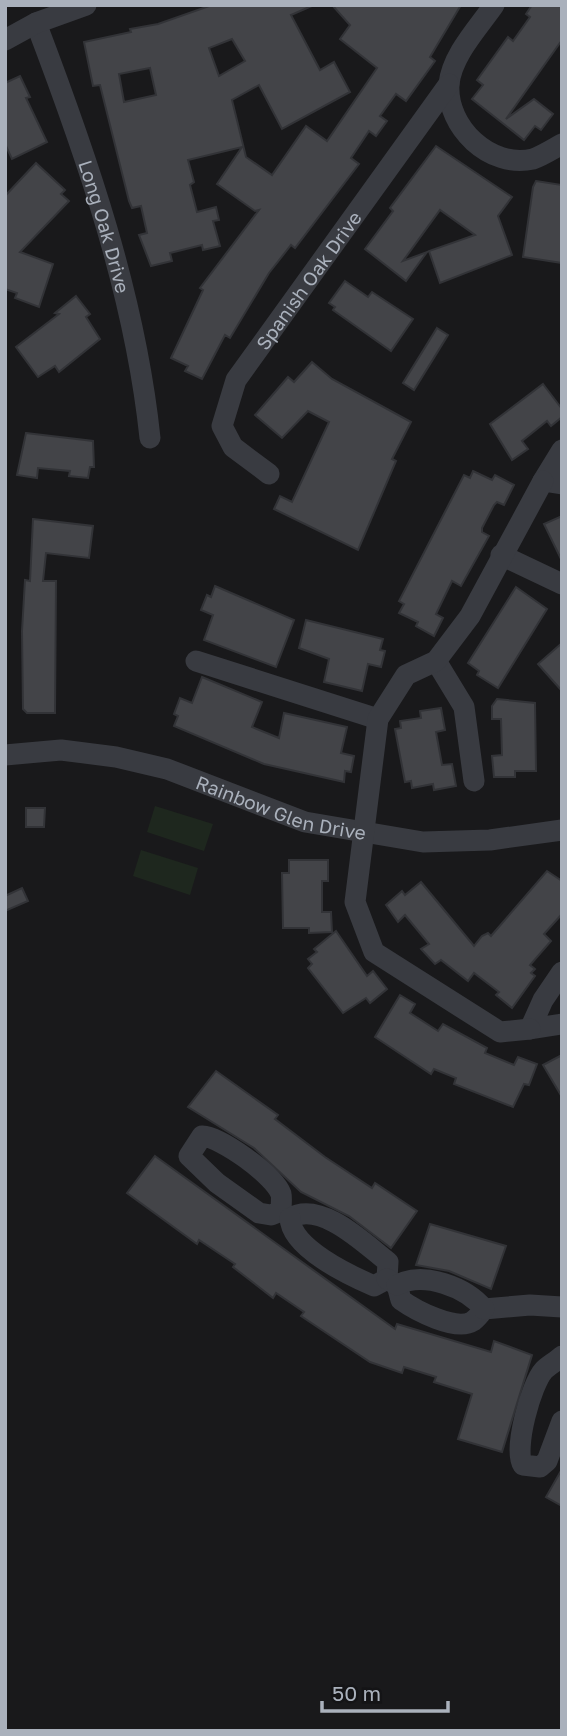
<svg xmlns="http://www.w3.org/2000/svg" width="567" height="1736" font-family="'Golos Text',sans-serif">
<rect width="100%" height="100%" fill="#19191b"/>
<g fill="#1e271e">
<polygon points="155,806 213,824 204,851 147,832"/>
<polygon points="141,850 198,868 190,895 133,876"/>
</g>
<g fill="#434448" stroke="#323337" stroke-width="2" fill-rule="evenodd">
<path d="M212,5H314L291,15L320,70L334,62L350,92L282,129L259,85L232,100L246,157L272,175L306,126L327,141L377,68L340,39L350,25L332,5H461L430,57L435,61L406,101L396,94L380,116L387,121L376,136L369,131L351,158L359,164L295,248L291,245L269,273L230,338L225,335L202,379L185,371L188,366L171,358L203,290L200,288L259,210L255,211L217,184L242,147L188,160L194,182L190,185L197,212L216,207L219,220L213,221L220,246L203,250L202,245L170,253L172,261L151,266L139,235L147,233L141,206L132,208L129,201L100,85L93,86L84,42L131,32L130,29L158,24ZM232,39L245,61L219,76L209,48ZM150,68L156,95L124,102L119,74Z"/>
<polygon points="532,5 562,5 562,40 506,119 534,99 553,114 541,130 535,126 524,140 472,99 483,85 477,80 508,37 513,41 530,17 526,14"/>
<polygon points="20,76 30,97 26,98 47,142 12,159 5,144 5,83"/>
<polygon points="436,146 512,197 498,216 512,255 440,283 429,251 475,235 440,210 403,261 427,252 406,281 365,249 393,211 390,208"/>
<polygon points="36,163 65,190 61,194 69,201 20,252 53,264 39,307 15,298 17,293 5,289 5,196"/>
<polygon points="536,181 562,185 562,263 523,257 533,187"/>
<polygon points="345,281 368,297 372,292 413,319 391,351 333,310 335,307 329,303"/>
<polygon points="76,296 90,314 86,317 100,339 59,372 55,366 38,377 16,347 59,314 55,313"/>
<polygon points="437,328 448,335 414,390 403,383"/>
<polygon points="312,362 332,379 411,422 392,459 396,461 358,550 274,509 280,496 292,502 329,422 308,411 282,438 255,415 288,377 294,382"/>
<polygon points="543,384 562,409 562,417 551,426 547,421 522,441 528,449 512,460 490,424"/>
<polygon points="26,433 93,441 94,467 90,467 88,478 69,476 70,471 38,468 37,478 17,475"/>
<polygon points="473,471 492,480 495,475 514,485 504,505 497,502 494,505 482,528 482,532 489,536 461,586 452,581 436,614 443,618 434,636 416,626 418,622 399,613 404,604 399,601 464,475 470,478"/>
<polygon points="562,516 562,561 544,524"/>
<polygon points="33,519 93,526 89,558 46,553 43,581 56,581 55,713 27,713 23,709 22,631 25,580 30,581"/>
<polygon points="215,586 294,620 276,667 204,640 213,615 201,610 207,595 211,597"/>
<polygon points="516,587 547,609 498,688 477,675 479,671 468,663"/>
<polygon points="306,620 383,639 380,650 385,651 381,667 368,664 362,691 324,682 329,659 299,648"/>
<polygon points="562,643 562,691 538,664"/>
<polygon points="202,677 262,702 252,727 279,738 284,713 347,727 341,753 354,756 351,772 345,771 344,782 264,764 174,726 178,716 174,714 180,698 192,703"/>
<polygon points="497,699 535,703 536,771 515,771 515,777 494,777 492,756 502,755 501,719 492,719 492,706"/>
<polygon points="441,708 445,730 436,732 442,765 452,764 456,786 434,790 433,784 412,788 411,781 405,782 395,729 401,728 400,721 421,718 420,711"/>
<polygon points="26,808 45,808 44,827 26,827"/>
<polygon points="289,860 328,860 328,881 322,881 322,912 331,912 332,932 309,933 309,928 283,928 282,873 289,873"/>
<polygon points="547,871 562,881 562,914 544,934 551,941 530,965 535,969 531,973 535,976 512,1008 496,995 499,992 474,973 468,981 441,960 435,964 421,949 429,944 405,915 398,922 386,905 402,891 405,895 421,882 474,946 482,936 488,933 491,936"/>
<polygon points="22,888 28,901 5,911 5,896"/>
<polygon points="336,931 367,976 373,971 387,989 370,1003 366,998 343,1013 308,968 312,964 308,959 317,952 314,949"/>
<polygon points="400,995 415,1004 410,1013 438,1031 443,1024 487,1048 485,1053 514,1065 518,1057 537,1064 529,1085 524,1084 513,1107 454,1084 456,1078 434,1069 431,1074 375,1037"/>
<polygon points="562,1055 562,1097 543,1065"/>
<polygon points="216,1071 278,1115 275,1119 325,1157 372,1188 375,1183 417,1211 391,1248 349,1216 301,1192 254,1148 188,1107"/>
<polygon points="155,1156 395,1329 397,1324 491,1352 494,1341 532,1355 502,1452 458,1439 472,1394 434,1382 436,1377 404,1367 402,1373 370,1362 301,1316 304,1312 276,1293 273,1298 233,1267 235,1264 199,1240 197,1244 127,1193"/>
<polygon points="430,1224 506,1246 491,1289 449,1271 416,1265"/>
<polygon points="562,1469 562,1506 546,1497"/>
</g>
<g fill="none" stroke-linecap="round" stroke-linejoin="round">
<g stroke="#393b41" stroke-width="21">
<path d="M494,5C478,28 452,55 449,84C446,127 490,169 533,159C542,156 553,149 562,144"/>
<path id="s1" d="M36,23C87,157 135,295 150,438"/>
<polyline points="5,40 36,23 86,5"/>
<polyline points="562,450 543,481 562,484"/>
<path id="s2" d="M269,474L233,447L222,426L236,380L449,84"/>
<polyline points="501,555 562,584"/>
<polyline points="196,661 378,719"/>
<polyline points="436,661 464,707 474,781"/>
<path id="s3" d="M5,755L61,750L116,757L167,769L305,822L423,842L490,840L562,830"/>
<polyline points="562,972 543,1000 530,1029 562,1024"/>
<polyline points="530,1029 500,1032 374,952 355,902 378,719 406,675 436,661 470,616 543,481"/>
<path d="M202,1136C221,1137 274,1175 281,1194C282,1198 281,1206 281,1211L271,1215L259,1213L217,1183L189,1156Z"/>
<path d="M290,1218C321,1200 365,1244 388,1262L387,1279"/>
<path d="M290,1218C291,1248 349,1275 374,1286L387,1279"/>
<path d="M387,1279L397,1285L401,1300C415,1310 456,1332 473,1321C477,1318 481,1313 484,1309L530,1305L562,1307"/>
<path d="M397,1285C424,1271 466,1287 484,1309"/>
<path d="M562,1356C557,1361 549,1365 544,1370C531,1384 513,1450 523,1465L540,1467L547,1461L562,1421"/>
</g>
</g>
<g text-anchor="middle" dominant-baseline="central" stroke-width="6" stroke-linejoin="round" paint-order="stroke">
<g font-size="19" fill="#aab1bc" stroke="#141416">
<text stroke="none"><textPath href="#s1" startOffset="215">Long Oak Drive</textPath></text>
<text stroke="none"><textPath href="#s2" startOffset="240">Spanish Oak Drive</textPath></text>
<text stroke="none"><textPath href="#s3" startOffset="285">Rainbow Glen Drive</textPath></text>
</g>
</g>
<rect width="567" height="1736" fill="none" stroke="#aab1bc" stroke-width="14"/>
<path d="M322 1701v10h126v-10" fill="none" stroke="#aab1bc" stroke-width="3.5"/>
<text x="332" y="1701" font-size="21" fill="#aab1bc" stroke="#141416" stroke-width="5" paint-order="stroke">50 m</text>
</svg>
